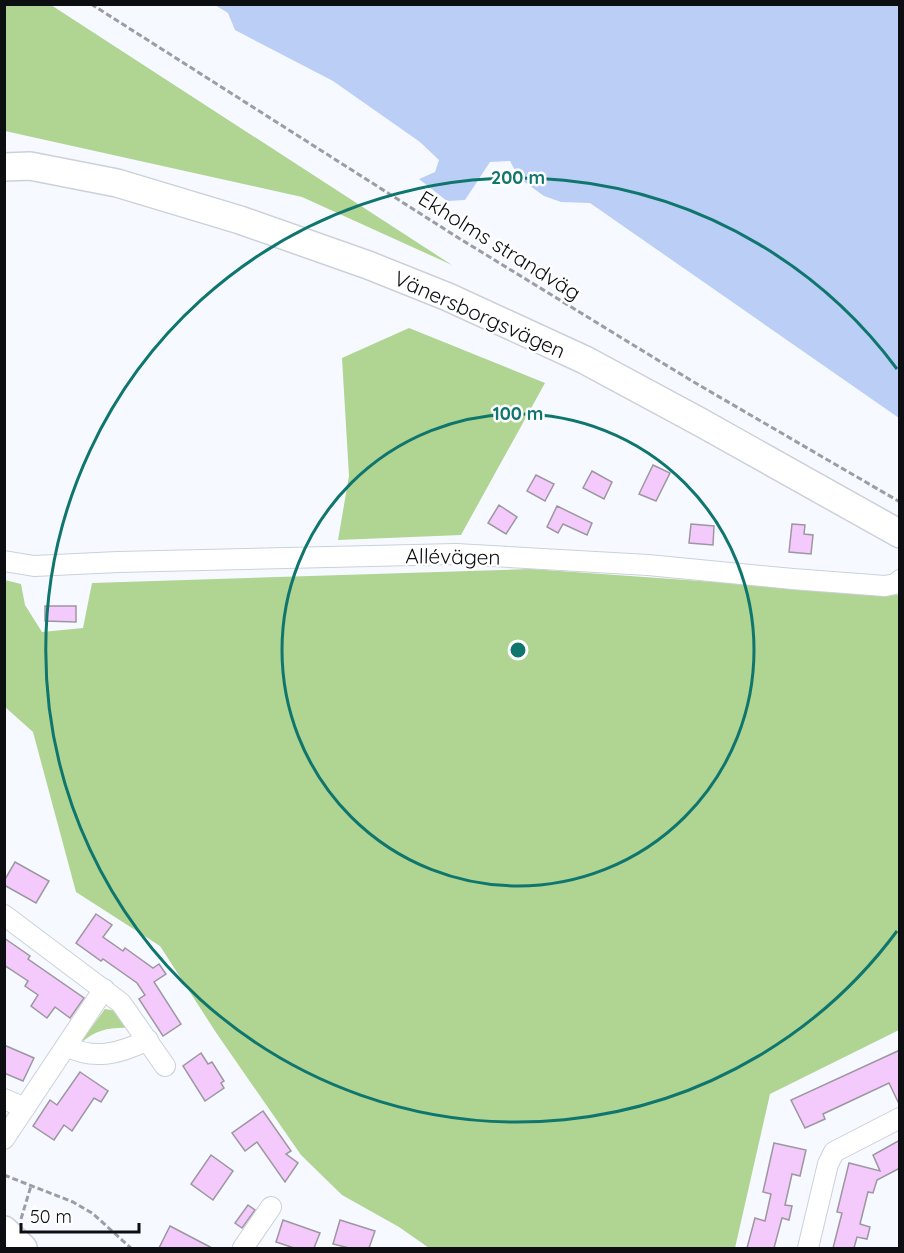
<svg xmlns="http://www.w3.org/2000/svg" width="904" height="1253" font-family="Quicksand,sans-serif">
<rect width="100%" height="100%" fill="#f6f9ff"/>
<g fill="#b0d492">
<polygon points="5,4 51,5 452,265 302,197 5,131"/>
<polygon points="409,328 545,383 461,535 338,540 349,476 342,358"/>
<polygon points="531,569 899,595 899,1030 770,1094 735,1248 429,1248 399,1227 342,1195 301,1155 217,1034 160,946 76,892 33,732 5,707 5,580 21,584 25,605 42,632 83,628 92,583"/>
<path d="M105,1009L117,1011L131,1028C112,1027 97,1029 82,1042L83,1039Z"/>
</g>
<polygon fill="#bacef6" points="215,5 899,5 899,418 590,203 561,202 544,196 519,178 510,161 490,162 465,200 447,201 419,179 435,172 439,160 420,142 333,81 235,30 228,13"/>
<g fill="#f4cafc" stroke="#9d979f" stroke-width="1.5">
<polygon points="653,465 670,473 656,501 639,494"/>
<polygon points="592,471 612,482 604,499 583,488"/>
<polygon points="536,475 554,484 545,501 527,491"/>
<polygon points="499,505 517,517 506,534 488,523"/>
<polygon points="557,506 592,523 587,535 563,524 558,533 547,527"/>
<polygon points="691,524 714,526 713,545 689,543"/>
<polygon points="792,524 805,525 804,534 813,535 811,554 789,552"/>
<polygon points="45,606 76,606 76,622 45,621"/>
<polygon points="15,862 49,881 36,903 4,885 4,881"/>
<polygon points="96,914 112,925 103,937 123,951 125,948 153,968 159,964 166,974 154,982 181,1024 163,1036 139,999 145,995 137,983 103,959 101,961 76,943"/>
<polygon points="4,938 30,956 28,959 84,998 70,1018 55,1007 47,1018 31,1006 38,995 25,986 28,981 4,965"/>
<polygon points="4,1045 34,1058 23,1081 4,1073"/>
<polygon points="900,1050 900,1106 889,1083 823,1114 825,1119 805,1128 791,1100"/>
<polygon points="201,1053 208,1064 212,1062 224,1081 221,1083 224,1088 205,1101 183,1066"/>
<polygon points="80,1072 108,1091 101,1102 94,1098 72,1131 64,1125 54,1140 33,1126 50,1100 57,1105"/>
<polygon points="263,1111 291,1151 286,1154 298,1163 285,1182 257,1142 245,1151 232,1133"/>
<polygon points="900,1140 900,1168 877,1180 873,1193 868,1192 860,1224 870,1227 867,1239 857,1237 854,1248 833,1248 842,1213 837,1212 849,1163 880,1171 873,1155"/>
<polygon points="774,1143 806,1150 800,1176 792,1174 785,1205 792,1206 789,1220 782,1218 774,1248 747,1248 755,1218 765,1221 771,1194 763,1192"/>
<polygon points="211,1155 233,1171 213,1200 191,1184"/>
<polygon points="248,1205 255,1210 242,1228 235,1223"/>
<polygon points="283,1220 320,1233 314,1248 294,1248 276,1242"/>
<polygon points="340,1220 375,1231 369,1248 349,1248 333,1244"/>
<polygon points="170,1226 212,1248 159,1248"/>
</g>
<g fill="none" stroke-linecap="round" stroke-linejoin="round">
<defs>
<g id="street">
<polyline points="4,561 34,566 118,562 456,554 648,565 793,579 885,586 895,584 900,580"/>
<polyline points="4,915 121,1003 165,1066"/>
<path d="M67,1046C94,1061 121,1053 148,1040"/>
<polyline points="4,1099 25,1108"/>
<polyline points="4,1139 104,989"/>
<polyline points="243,1248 271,1207"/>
<polyline points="808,1248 828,1164 834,1152 900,1118"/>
</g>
<g id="secondary">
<polyline points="4,167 30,166 117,183 240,220 368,265 448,297 585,360 700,422 900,534"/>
<polyline points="4,1230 23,1248"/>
</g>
</defs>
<use href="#street" stroke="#cbd1d9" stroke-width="22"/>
<use href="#secondary" stroke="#cbd1d9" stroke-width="30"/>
<g stroke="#9c9ea3" stroke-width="3" stroke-dasharray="6 3" stroke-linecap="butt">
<polyline points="91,4 457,237 692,381 900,502"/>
<polyline points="4,1175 73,1202 92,1213 131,1248"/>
<polyline points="21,1219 31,1186"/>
</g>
<use href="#street" stroke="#fff" stroke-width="20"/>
<use href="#secondary" stroke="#fff" stroke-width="27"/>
</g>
<g fill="none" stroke="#0f766e" stroke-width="3">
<circle cx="518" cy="650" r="236"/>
<path d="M897 931A472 472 0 1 1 897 369"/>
</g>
<g text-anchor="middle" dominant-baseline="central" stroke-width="5" stroke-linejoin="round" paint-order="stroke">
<g font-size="21" fill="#0c0e11" stroke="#fff">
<text transform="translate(500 245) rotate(32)">Ekholms strandväg</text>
<text transform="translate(480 314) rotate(24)">Vänersborgsvägen</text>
<text transform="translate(453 556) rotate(1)">Allévägen</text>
</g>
</g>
<circle cx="518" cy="650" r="9" fill="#0f766e" stroke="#fff" stroke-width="3"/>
<g font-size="18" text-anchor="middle" font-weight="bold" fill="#0f766e" stroke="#fff" stroke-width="5" stroke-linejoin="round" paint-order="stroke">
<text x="518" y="184">200 m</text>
<text x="518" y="420">100 m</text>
</g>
<rect width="904" height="1253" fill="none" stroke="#0c0e11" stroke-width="12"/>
<path d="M21 1223v9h118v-9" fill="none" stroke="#0c0e11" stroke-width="3"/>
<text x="30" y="1223" font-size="18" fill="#0c0e11" stroke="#ffffff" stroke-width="4.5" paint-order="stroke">50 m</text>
</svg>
